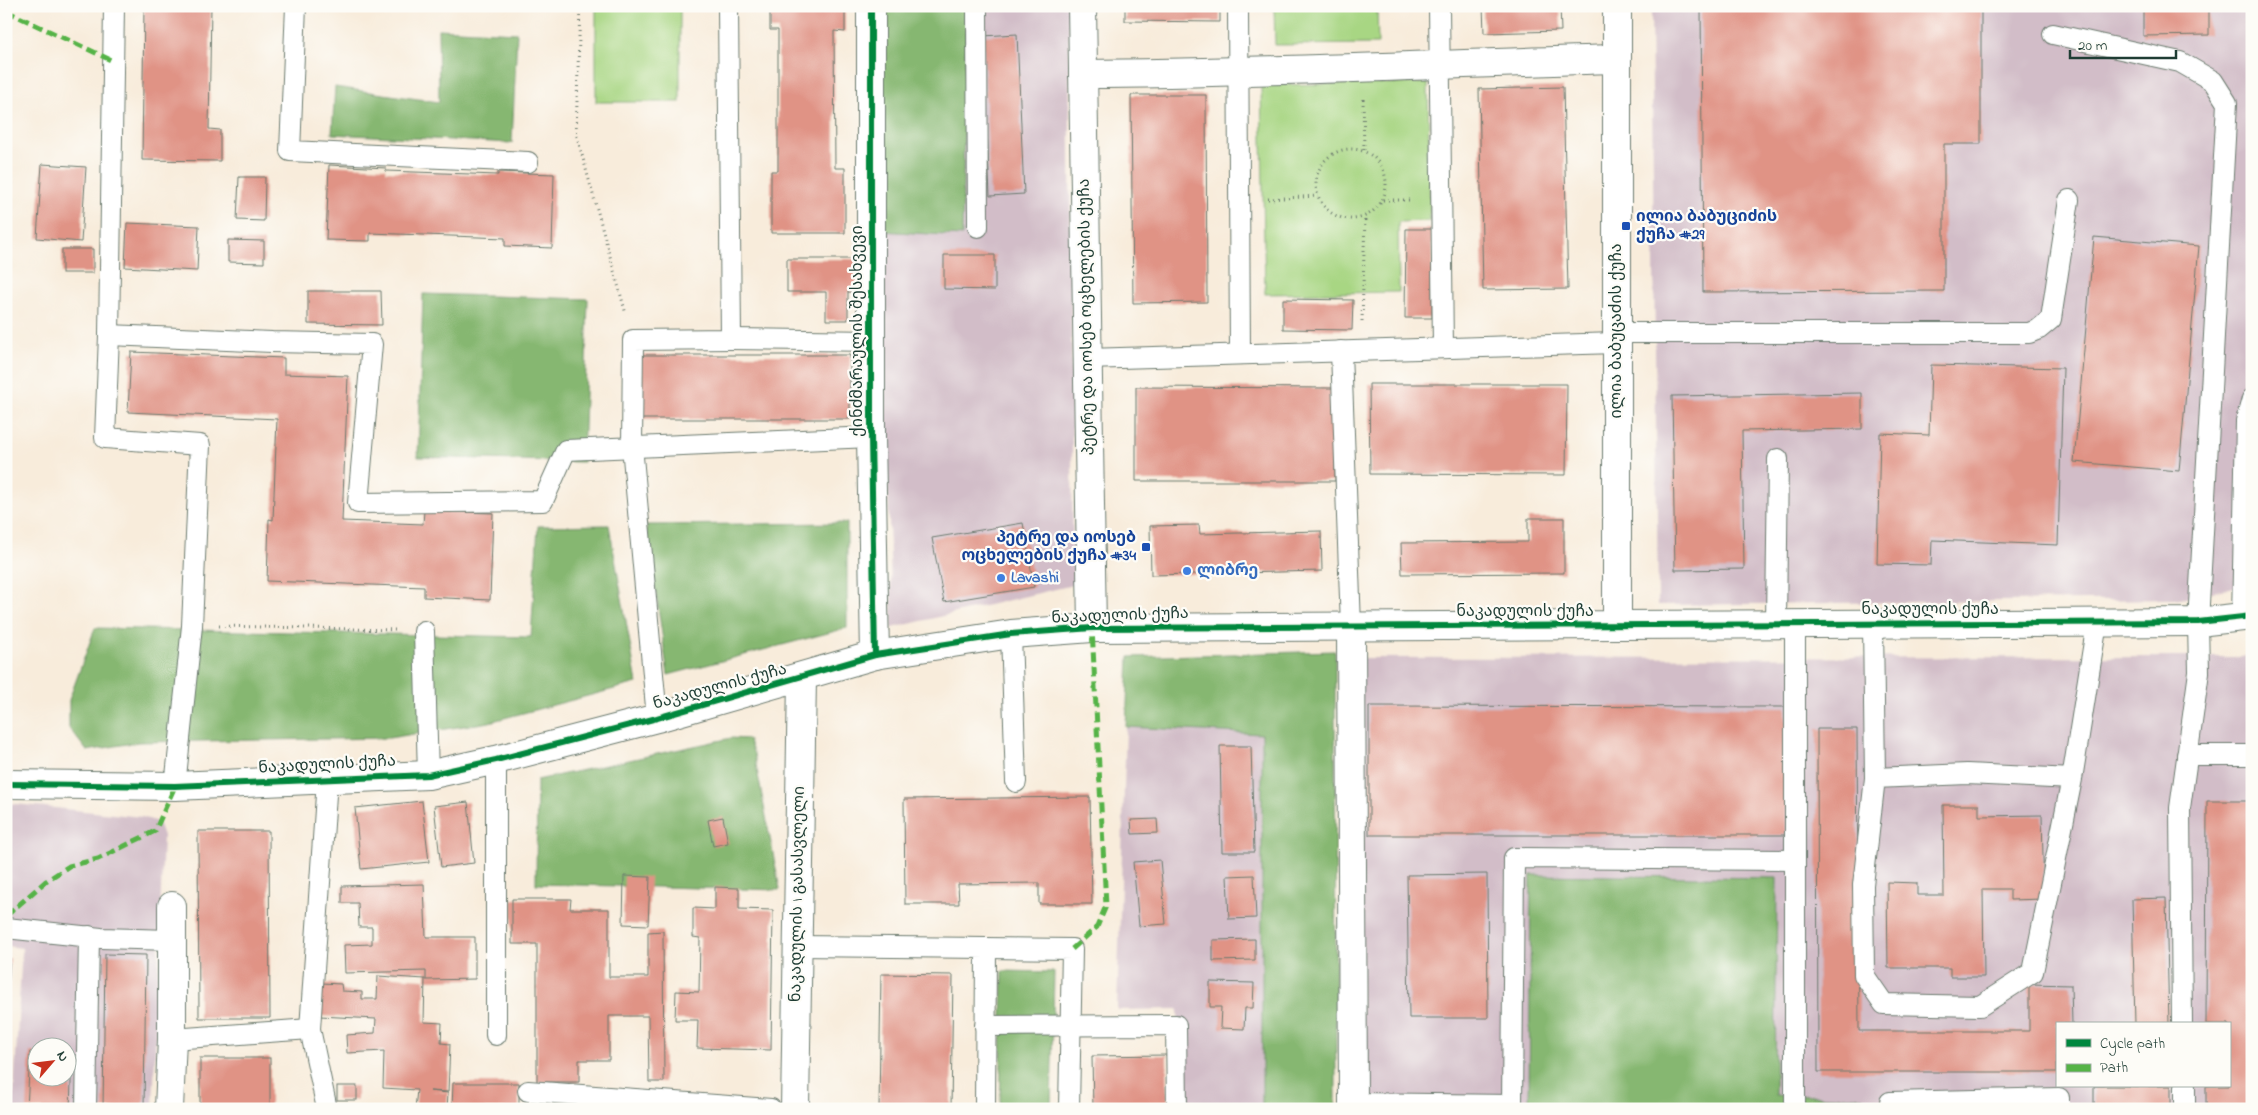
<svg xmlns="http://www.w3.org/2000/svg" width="2258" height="1115" font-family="'Indie Flower','Noto Sans Georgian',sans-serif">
<rect width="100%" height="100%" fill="#fdfcf7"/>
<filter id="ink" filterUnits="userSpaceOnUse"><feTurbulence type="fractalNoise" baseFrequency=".02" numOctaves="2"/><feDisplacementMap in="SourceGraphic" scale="10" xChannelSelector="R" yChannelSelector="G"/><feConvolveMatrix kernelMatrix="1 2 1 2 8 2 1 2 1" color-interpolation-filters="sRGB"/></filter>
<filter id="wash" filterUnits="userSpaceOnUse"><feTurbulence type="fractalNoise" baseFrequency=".0096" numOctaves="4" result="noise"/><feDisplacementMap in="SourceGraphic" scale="20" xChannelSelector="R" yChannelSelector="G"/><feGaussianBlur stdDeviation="1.12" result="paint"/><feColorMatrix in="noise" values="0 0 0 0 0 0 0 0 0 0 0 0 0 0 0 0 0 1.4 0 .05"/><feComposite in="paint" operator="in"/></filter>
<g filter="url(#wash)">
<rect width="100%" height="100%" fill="#f8ecdb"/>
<g fill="#d2bdc8" fill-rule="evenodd">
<polygon points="966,6 1069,6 1073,585 892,628 881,231 962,236"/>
<polygon points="1651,6 2252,6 2252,583 2181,599 1658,605"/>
<path d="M2252,654V1109H1362L1359,658L2242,657ZM2057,1024H2229V1086H2057Z"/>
<polygon points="1126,727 1262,734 1262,1109 1178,1109 1178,1009 1117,1010"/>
<path d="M6,803L142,817L158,822L163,836L153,1109H13L22,948L6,946ZM38,1048H68V1078H38Z"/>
</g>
<g fill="#a8d683" stroke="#648a5c">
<rect x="596" y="6" width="84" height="96"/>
<polygon points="1274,6 1377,6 1378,44 1275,45"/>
<polygon points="1428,83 1430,221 1398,222 1399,292 1265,294 1261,85"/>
</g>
<g fill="#86b771" stroke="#527a52">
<polygon points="884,6 966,6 962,236 881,231"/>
<polygon points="438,29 517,33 512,143 332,134 335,87 439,102"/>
<polygon points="423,294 588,299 583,462 418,457"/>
<polygon points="847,523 847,628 668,675 646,525"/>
<polygon points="609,525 637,683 489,722 389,738 138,742 87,751 69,728 69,700 95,628 531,637 538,526"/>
<polygon points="1335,651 1336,1109 1262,1109 1262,734 1126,727 1129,657"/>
<polygon points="731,738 748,739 754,754 780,890 536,884 537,780"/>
<polygon points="1531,875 1777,878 1775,1095 1863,1097 1863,1109 1529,1109"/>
<polygon points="1003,971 1054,972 1051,1109 1000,1109"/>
</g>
<g id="blocks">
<g fill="#e09385">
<polygon points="144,6 211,6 209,129 220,130 220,161 142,160"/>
<polygon points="770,6 845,6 845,32 834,31 835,168 845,168 845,233 771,233 771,171 778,171 778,30 770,30"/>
<polygon points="1125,6 1220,6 1220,22 1125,21"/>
<polygon points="1483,6 1560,6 1561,31 1484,33"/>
<polygon points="1701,6 1981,6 1981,144 1944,144 1944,291 1703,292"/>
<polygon points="2143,6 2209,6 2209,35 2143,36"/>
<polygon points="1017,34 1024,194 990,196 983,36"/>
<polygon points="1563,87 1568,289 1483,290 1479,89"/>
<polygon points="1131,95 1206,95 1207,302 1133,303"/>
<polygon points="42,164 86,167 81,242 37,238"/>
<polygon points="329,165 386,168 386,171 498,175 498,172 554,174 552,248 505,246 505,238 370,233 370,241 326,240"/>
<polygon points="239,177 265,177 264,221 237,220"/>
<polygon points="127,223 199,226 197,271 125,267"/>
<polygon points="1406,229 1432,229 1432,318 1405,318"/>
<polygon points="2094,237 2199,246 2179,471 2074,462"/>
<polygon points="228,240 264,241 264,263 228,262"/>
<rect x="62" y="249" width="31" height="24"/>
<polygon points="944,255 995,255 995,290 944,289"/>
<polygon points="787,259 857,259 857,292 848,292 848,320 826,320 826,292 787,292"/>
<polygon points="308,291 381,291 382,325 308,324"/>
<polygon points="1283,299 1353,300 1352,330 1283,329"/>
<polygon points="131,352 284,358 284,374 348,376 342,521 423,524 424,511 493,513 490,600 424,597 424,587 267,581 269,519 273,520 277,419 128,412"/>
<rect x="641" y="355" width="209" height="64"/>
<polygon points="1931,365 2063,368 2058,545 1932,540 1931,565 1877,564 1880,433 1929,435"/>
<polygon points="1369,384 1567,384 1566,475 1370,474"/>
<polygon points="1136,387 1335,388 1335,481 1136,481"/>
<polygon points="1862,393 1862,429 1742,431 1744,569 1675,570 1672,396"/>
<polygon points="1528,518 1564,518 1564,573 1402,574 1401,543 1528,542"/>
<polygon points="1023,523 1034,587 944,602 932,538"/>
<polygon points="1199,525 1200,534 1321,531 1322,571 1151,575 1150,526"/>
<polygon points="1369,706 1786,707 1786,835 1369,835"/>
<polygon points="1817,729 1857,729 1859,1031 2029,1031 2029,984 2071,985 2072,1024 2057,1024 2057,1072 1818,1072"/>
<polygon points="1220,746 1251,746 1254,852 1222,852"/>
<polygon points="1090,797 1092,904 1039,904 1039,883 958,884 959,904 905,904 904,799"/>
<polygon points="422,801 429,862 361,869 355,808"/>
<polygon points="2207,801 2252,801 2252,1109 2206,1109 2206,1086 2229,1086 2229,1024 2206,1024"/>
<polygon points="468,802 474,863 441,867 434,806"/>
<polygon points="1943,805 1979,805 1979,816 2042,815 2044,899 2010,900 2010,889 1983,889 1984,977 1950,977 1950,968 1888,968 1887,882 1917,883 1917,895 1944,895"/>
<polygon points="723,817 728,843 713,846 708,820"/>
<polygon points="1157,819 1158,833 1132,834 1131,820"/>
<polygon points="198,831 269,831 270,1018 199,1018"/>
<polygon points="1160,860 1166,924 1139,926 1133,862"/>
<polygon points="1487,874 1488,1018 1409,1018 1407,875"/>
<polygon points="1254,875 1256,918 1229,919 1227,876"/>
<polygon points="624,876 650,877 648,925 623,924"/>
<polygon points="424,884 426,937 475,937 475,979 426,980 426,971 345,973 344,945 372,944 372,927 359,927 358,903 342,903 342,886"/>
<polygon points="715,887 739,888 739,909 773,910 771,1050 697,1048 698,1020 675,1020 676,991 699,992 700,938 693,937 693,908 715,909"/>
<polygon points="2166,898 2169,1024 2135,1024 2132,899"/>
<polygon points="512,899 571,899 570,909 609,909 609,977 648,977 648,932 663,931 664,1082 649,1082 648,1016 609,1016 609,1060 579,1060 579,1082 537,1082 537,944 512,944"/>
<polygon points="1255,939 1255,960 1213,961 1213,940"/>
<polygon points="105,954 146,955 144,1109 103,1109"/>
<polygon points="6,958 10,958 8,990 6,990"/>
<polygon points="881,974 953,975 951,1109 879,1109"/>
<polygon points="378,976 425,979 424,1022 442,1023 441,1043 450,1044 448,1092 430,1091 448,1093 447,1109 415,1109 417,1090 383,1088 384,1051 347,1053 346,1035 375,1033 376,1019 320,1016 321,983 341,984 342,991 362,992 362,999 377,999"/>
<polygon points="1210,982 1254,983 1253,1008 1245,1008 1244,1029 1220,1028 1221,1007 1210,1007"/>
<polygon points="30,1052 38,1053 38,1078 68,1078 68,1054 72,1054 70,1109 27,1109"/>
<polygon points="1167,1055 1168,1109 1093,1109 1092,1056"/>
<rect x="200" y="1058" width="70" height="51"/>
<polygon points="453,1083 519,1083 519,1109 452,1109"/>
<rect x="337" y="1086" width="20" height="14"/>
<rect x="2094" y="1086" width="77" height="23"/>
</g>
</g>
</g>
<g filter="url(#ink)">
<use href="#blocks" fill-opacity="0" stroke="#6b7a6e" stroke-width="1"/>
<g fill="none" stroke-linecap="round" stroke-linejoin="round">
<defs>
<g id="service">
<polyline points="114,6 109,335 105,438 200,445 192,626 175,786"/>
<polyline points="296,6 290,151 528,162"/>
<polyline points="977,6 978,227"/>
<polyline points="1238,6 1240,354"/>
<polyline points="1439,6 1443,348"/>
<polyline points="2053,34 2180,62 2213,81 2227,103 2198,622 2199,672 2180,808 2182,1024"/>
<polyline points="1617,333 2029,333 2039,329 2051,319 2069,200"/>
<polyline points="109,335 272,342 372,344 358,503 543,501 566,450 871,437"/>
<polyline points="731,339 872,341"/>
<polyline points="1341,351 1351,626"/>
<polyline points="1087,359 1616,343"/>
<polyline points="2242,619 2246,421 2252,399"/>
<polyline points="1776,624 1778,459"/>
<polyline points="1795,624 1795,1109"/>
<polyline points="1873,624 1875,778"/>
<polyline points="424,631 428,775"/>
<polyline points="1011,634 1016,782"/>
<polyline points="657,718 632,446 633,340 731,339 728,6"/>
<polyline points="2187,755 2252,755"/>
<polyline points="2072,779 1967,774 1875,778 1863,885 1864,975 1884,1004 1980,1006 2033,972 2072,779 2097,623"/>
<polyline points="6,928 101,938 171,940"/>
<polyline points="798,946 986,948 985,1109"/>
<polyline points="986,948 1072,949 1069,1109"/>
<polyline points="985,1026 1176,1025 1177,1109"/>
<polyline points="496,1035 496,760"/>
<polyline points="172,1039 310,1029"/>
<polyline points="2185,1086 2185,1109"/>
<polyline points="528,1091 771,1109"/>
<polyline points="1353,1103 1512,1105"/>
<polyline points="86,1109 89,936"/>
<polyline points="327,1109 310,1029 327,780"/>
<polyline points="1512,1109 1514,858 1795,860"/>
<polyline points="1890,1109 1890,1102 2059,1098 2059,1109"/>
</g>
<g id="minor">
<polyline points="871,6 871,437 875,655"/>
<polyline points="1082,6 1092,628"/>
<path d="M1083,74C1261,73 1439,64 1617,59"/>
<polyline points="1617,625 2198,622 2252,616"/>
<polyline points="1351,626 1353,1109"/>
<polyline points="169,1109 172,1039 172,906"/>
<polyline points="795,1109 802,678"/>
</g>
<polyline id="tertiary" points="6,784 175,786 428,775 496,760 657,718 875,655 1011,634 1092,628 1617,625 1617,6"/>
</defs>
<use href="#service" stroke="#6b7a6e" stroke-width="22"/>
<use href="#minor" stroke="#6b7a6e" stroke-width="30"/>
<use href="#tertiary" stroke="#6b7a6e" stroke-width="30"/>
<g stroke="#6b7a6e" stroke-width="3" stroke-dasharray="1 4" stroke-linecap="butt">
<polyline points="580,6 576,133 626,314"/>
<polyline points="1363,99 1364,151"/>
<circle cx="1351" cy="184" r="35"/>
<polyline points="1268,199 1318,196"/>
<polyline points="1383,200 1412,200"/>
<polyline points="1362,321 1365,217"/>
<polyline points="219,626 396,630"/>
</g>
<use href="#service" stroke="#fff" stroke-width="20"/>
<use href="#minor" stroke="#fff" stroke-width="28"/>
<use href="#tertiary" stroke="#fff" stroke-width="28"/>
<g stroke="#55b346" stroke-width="5" stroke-dasharray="10 5" stroke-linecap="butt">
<polyline points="6,11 113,61"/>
<polyline points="6,916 46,881 69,866 98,859 155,831 175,786"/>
<polyline points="1072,949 1097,927 1106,906 1092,628"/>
</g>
<defs>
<g id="cycleway">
<polyline points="871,6 871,437 875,655"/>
<polyline points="6,784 175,786 428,775 496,760 657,718 875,655 1011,634 1092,628 2198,622 2252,616"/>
</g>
</defs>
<use href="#cycleway" stroke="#fdfcf7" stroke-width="9"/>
<use href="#cycleway" stroke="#00873e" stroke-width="6"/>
</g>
</g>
<g fill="#1a4fb4" stroke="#fdfcf7" stroke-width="2">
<rect x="1621" y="221" width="10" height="10" rx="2.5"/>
<rect x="1141" y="542" width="10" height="10" rx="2.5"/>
</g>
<g fill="#3f7fe0" stroke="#fdfcf7" stroke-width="2">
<circle cx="1187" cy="571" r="5"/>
<circle cx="1001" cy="578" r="5"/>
</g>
<g text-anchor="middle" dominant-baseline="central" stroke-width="4.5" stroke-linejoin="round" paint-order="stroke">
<g font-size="16" font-weight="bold" fill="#164399" stroke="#fdfcf7" text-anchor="start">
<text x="1636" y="217">ილია ბაბუციძის<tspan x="1636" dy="18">ქუჩა #29</tspan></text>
<text x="1136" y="538" text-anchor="end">პეტრე და იოსებ<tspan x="1136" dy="18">ოცხელების ქუჩა #34</tspan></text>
</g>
<g font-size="16" fill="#1f3d34" stroke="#fdfcf7">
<text transform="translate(1087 317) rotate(-91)">პეტრე და იოსებ ოცხელების ქუჩა</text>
<text transform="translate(858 331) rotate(-90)">ქინძმარაულის შესახვევი</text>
<text transform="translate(1617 331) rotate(-90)">ილია ბაბუცაძის ქუჩა</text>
<text x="1930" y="610">ნაკადულის ქუჩა</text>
<text x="1525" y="612">ნაკადულის ქუჩა</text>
<text transform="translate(1120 616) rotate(-2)">ნაკადულის ქუჩა</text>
<text transform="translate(720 687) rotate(-15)">ნაკადულის ქუჩა</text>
<text transform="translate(327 765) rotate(-3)">ნაკადულის ქუჩა</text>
<text transform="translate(798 894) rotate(-89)">ნაკადულის I გასასვლელი</text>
</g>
<g font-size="16" font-weight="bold" fill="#366cbe" stroke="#fdfcf7" text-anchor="start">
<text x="1197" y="571">ლიბრე</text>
<text x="1011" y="578">Lavashi</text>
</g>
</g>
<rect width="2258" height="1115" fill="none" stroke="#fdfcf7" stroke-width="25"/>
<rect x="2056" y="1022" width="175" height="65" fill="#fdfcf7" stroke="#a4b0a9"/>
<rect x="2066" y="1039" width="25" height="8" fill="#00873e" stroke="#a4b0a9"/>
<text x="2100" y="1048" font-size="15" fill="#1f3d34">Cycle path</text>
<rect x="2066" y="1064" width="25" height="8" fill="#55b346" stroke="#a4b0a9"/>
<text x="2100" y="1072" font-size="15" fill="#1f3d34">Path</text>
<g transform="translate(52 1062) rotate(62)"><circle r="24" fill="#fdfcf7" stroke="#a4b0a9"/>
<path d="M0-4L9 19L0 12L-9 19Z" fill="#c8321e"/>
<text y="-8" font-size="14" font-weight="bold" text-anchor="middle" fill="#1f3d34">N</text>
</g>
<path d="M2070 50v8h106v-8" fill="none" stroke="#1f3d34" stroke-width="2.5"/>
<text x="2078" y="50" font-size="15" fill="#1f3d34" stroke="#fdfcf7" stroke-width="4" paint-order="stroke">20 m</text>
</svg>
